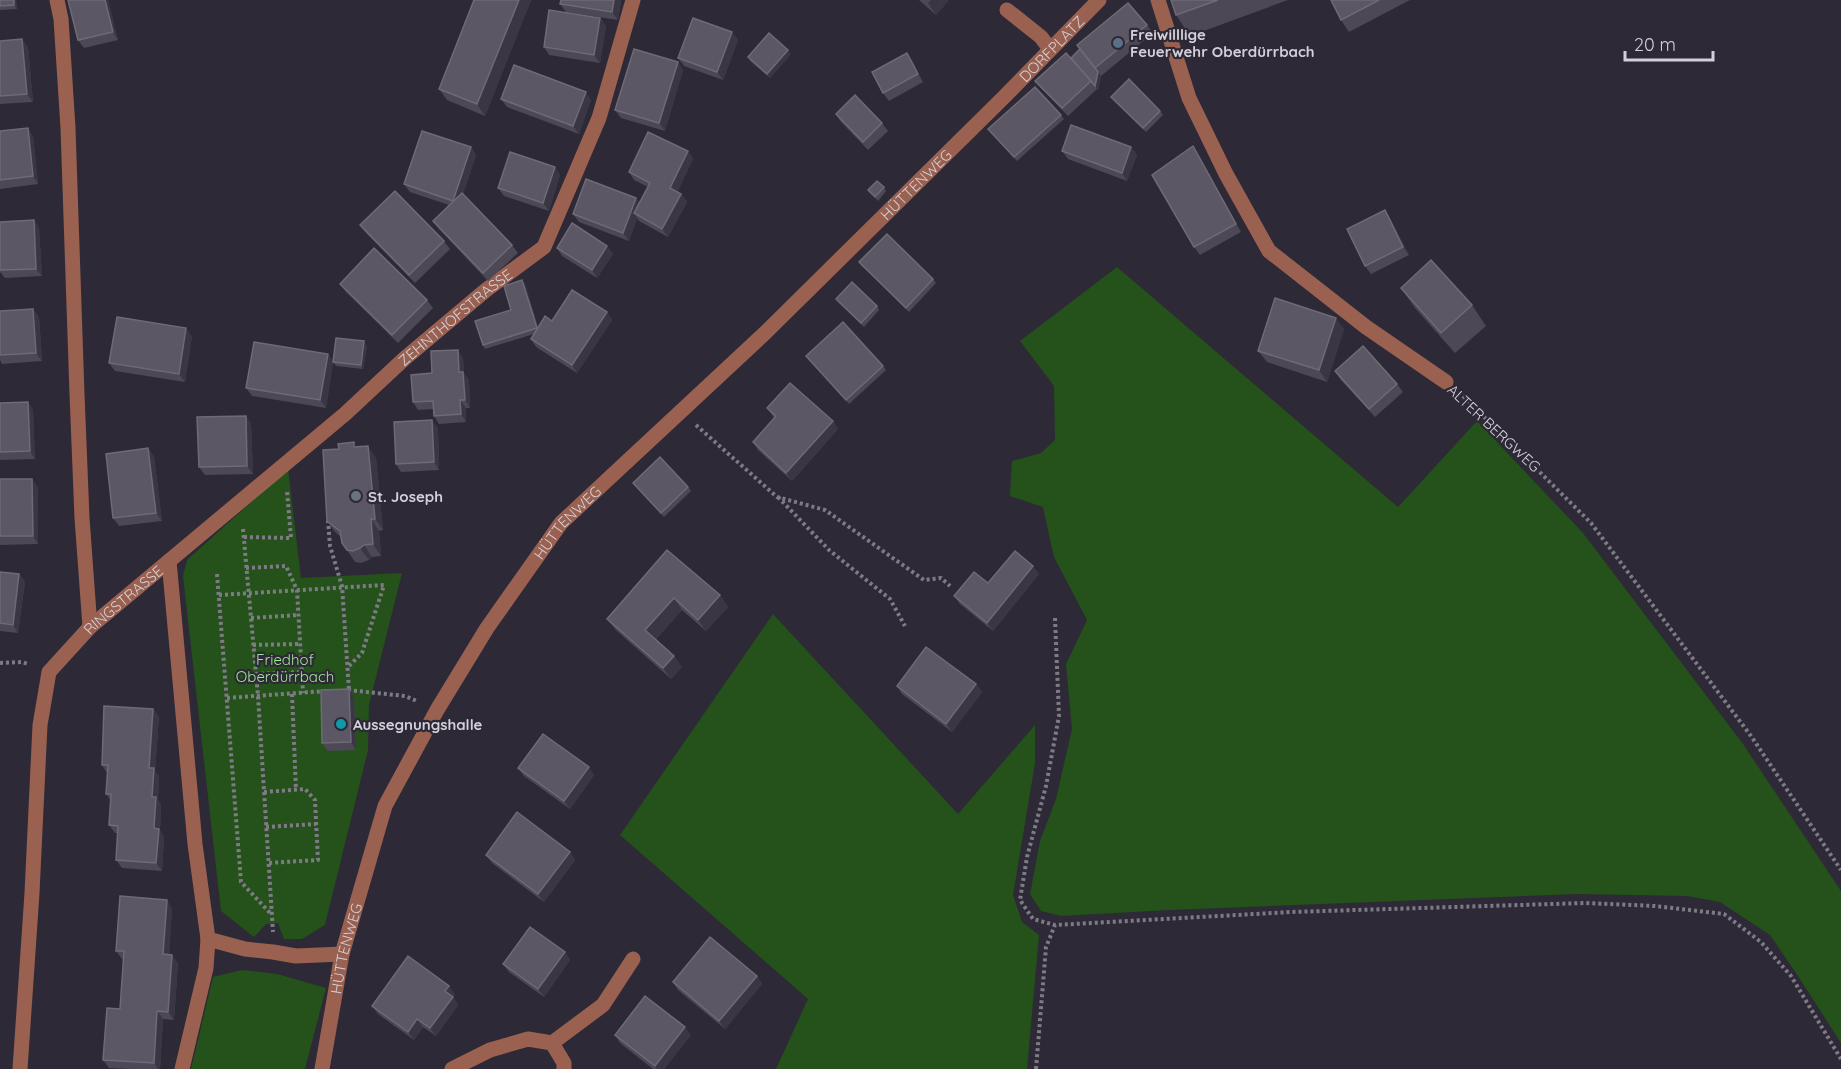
<svg xmlns="http://www.w3.org/2000/svg" width="1841" height="1069" font-family="Quicksand,sans-serif">
<rect width="100%" height="100%" fill="#2d2936"/>
<g fill="#24521a">
<polygon points="1117,267 1398,507 1477,421 1583,533 1743,744 1841,891 1841,1043 1798,976 1770,935 1720,902 1687,896 1577,894 1169,910 1061,916 1041,911 1030,894 1040,841 1056,799 1072,729 1066,664 1087,620 1054,557 1043,507 1010,496 1012,461 1041,453 1055,440 1054,386 1020,341"/>
<polygon points="288,469 301,578 402,573 369,705 368,750 325,925 302,939 284,939 278,923 266,924 254,937 221,911 183,576 187,560"/>
<polygon points="773,614 958,814 1035,725 1035,763 1013,895 1022,922 1039,935 1027,1069 776,1069 808,999 620,835"/>
<polygon points="242,970 277,974 326,988 305,1069 191,1069 213,977"/>
</g>
<g fill="none" stroke-linecap="round" stroke-linejoin="round">
<g stroke="#7f7b86" stroke-width="4" stroke-dasharray="3 3" stroke-linecap="butt">
<polyline points="1463,396 1591,523 1751,736 1841,870"/>
<polyline points="696,425 777,497 825,510 924,580 941,578 950,586"/>
<polyline points="778,497 829,550 890,599 905,626"/>
<polyline points="328,520 330,546 342,586 349,690"/>
<polyline points="243,529 258,696 273,932"/>
<polyline points="244,537 291,538 287,491"/>
<polyline points="246,568 286,566 297,590 303,693"/>
<polyline points="217,574 241,882 271,914"/>
<polyline points="219,595 384,585 362,653 348,667"/>
<polyline points="251,618 298,615"/>
<polyline points="1055,618 1059,716 1046,786 1027,857 1020,900 1033,919 1055,925 1291,912 1585,903 1655,906 1724,914 1761,942 1791,976 1841,1059"/>
<polyline points="253,645 299,644"/>
<polyline points="0,663 22,662 28,664"/>
<polyline points="255,674 301,672"/>
<polyline points="348,690 405,696 417,701"/>
<polyline points="292,694 296,790"/>
<polyline points="227,698 326,691"/>
<polyline points="264,792 305,789 315,800 318,860 268,863"/>
<polyline points="266,827 316,824"/>
<polyline points="1036,1069 1046,947 1055,925"/>
</g>
<g stroke="#9a6151" stroke-width="15">
<polyline points="57,0 61,19 68,128 77,394 82,518 90,627"/>
<polyline points="1158,0 1189,98 1226,174 1269,251 1366,327 1446,382"/>
<polyline points="1007,10 1041,37 1050,49"/>
<path id="s1" d="M169,561L345,414L404,359L486,290L544,247L599,118L633,0"/>
<polyline points="552,1043 603,1005 633,959"/>
<path id="s2" d="M20,1069L32,893L40,725L49,672L90,627L169,561L195,844L208,939L245,949L273,952L296,956L342,954"/>
<polyline points="182,1069 206,968 208,939"/>
<path id="s3" d="M322,1069L342,954L385,806L437,710L487,628L561,523L765,333L1003,98L1099,0"/>
<polyline points="452,1069 490,1050 528,1039 552,1043 564,1063 564,1069"/>
</g>
</g>
<g fill="#4c4856">
<polygon points="0,0 16,0 17,9 0,10"/>
<polygon points="108,0 118,40 84,48 78,40"/>
<polygon points="474,0 531,0 485,116 447,100 439,89"/>
<polygon points="561,0 621,0 618,20 566,12 560,4"/>
<polygon points="919,0 949,0 936,15"/>
<polygon points="1171,0 1288,0 1190,36 1176,15"/>
<polygon points="1331,0 1410,0 1349,32 1341,20"/>
<polygon points="600,18 606,26 600,63 549,55 544,47"/>
<polygon points="1147,25 1153,33 1101,76 1098,90 1097,89 1068,116 1041,88 1035,81 1071,58"/>
<polygon points="732,32 738,40 723,80 684,66 678,58"/>
<polygon points="0,41 28,47 33,102 0,104"/>
<polygon points="907,53 912,61 923,82 889,101 883,93"/>
<polygon points="791,54 770,78 750,61 748,57"/>
<polygon points="678,62 683,70 665,131 621,118 615,110"/>
<polygon points="1111,97 1160,111 1163,115 1146,132 1114,101"/>
<polygon points="501,99 591,100 579,134 507,107"/>
<polygon points="836,114 882,123 888,131 868,150 841,122"/>
<polygon points="1061,115 1064,119 1017,161 988,129"/>
<polygon points="0,131 33,136 38,184 0,189"/>
<polygon points="1193,146 1198,154 1241,232 1200,255 1194,247"/>
<polygon points="471,147 476,155 463,194 512,245 518,253 488,281 439,229 433,221 449,205 410,192 404,184"/>
<polygon points="1131,147 1137,155 1127,181 1068,159 1062,151"/>
<polygon points="688,151 693,159 677,192 681,194 687,202 668,237 639,221 637,218 629,241 579,222 573,214 636,198 639,203 648,187 634,180 629,172"/>
<polygon points="555,167 560,175 549,211 504,196 498,188"/>
<polygon points="884,187 886,191 878,201 868,190"/>
<polygon points="1385,210 1390,218 1409,255 1371,274 1365,266"/>
<polygon points="34,220 39,228 42,276 5,278 0,272 0,222"/>
<polygon points="360,225 444,241 450,249 415,283 366,233"/>
<polygon points="607,246 613,254 597,278 562,256 557,248"/>
<polygon points="859,262 933,279 936,283 909,312 862,266"/>
<polygon points="340,284 427,300 433,308 398,343 346,292"/>
<polygon points="525,284 538,327 552,321 607,312 612,320 577,373 536,347 531,339 534,334 485,349 483,345 511,310"/>
<polygon points="1401,288 1472,305 1486,326 1455,353 1415,308"/>
<polygon points="836,299 877,306 879,310 864,327 839,303"/>
<polygon points="33,309 39,317 42,361 2,364 0,360 0,311"/>
<polygon points="1344,329 1327,382 1267,362 1258,351"/>
<polygon points="192,336 185,382 115,371 109,363"/>
<polygon points="367,346 363,369 336,366 333,362"/>
<polygon points="328,354 333,362 326,408 252,396 246,388"/>
<polygon points="806,356 883,366 886,370 849,404"/>
<polygon points="463,358 464,373 469,380 470,408 466,408 466,422 439,424 434,416 433,409 418,410 413,402 432,373"/>
<polygon points="1335,371 1397,384 1403,392 1375,417 1340,379"/>
<polygon points="28,402 33,410 35,459 0,460 0,403"/>
<polygon points="767,408 833,421 838,429 792,481 758,450 753,442 774,418"/>
<polygon points="246,416 251,424 253,474 205,475 199,467"/>
<polygon points="438,428 439,470 401,472 396,464"/>
<polygon points="357,447 376,458 383,530 379,531 381,556 372,557 369,560 361,563 355,562 342,543 341,537 335,532 327,521"/>
<polygon points="154,456 162,521 119,526 113,518"/>
<polygon points="0,479 38,487 38,544 0,545"/>
<polygon points="633,483 688,487 691,491 664,517"/>
<polygon points="667,550 720,595 728,607 706,631 682,610 656,639 674,656 682,667 671,679 616,630 607,619"/>
<polygon points="1033,566 1039,574 993,631 960,604 954,596"/>
<polygon points="0,572 19,574 25,582 18,633 0,631"/>
<polygon points="976,684 982,692 952,732 902,694 897,686"/>
<polygon points="349,689 354,697 356,750 328,751 322,743"/>
<polygon points="153,709 159,717 155,771 159,776 158,800 161,805 160,830 164,837 162,871 122,868 116,860 118,833 115,833 109,825 111,801 106,794 107,773 102,765"/>
<polygon points="518,768 594,775 570,809 524,776"/>
<polygon points="570,852 575,860 544,902 492,863 486,855"/>
<polygon points="172,908 169,954 178,963 174,1020 163,1019 160,1069 131,1069 109,1068 103,1060 120,1009 124,959 122,959 116,951"/>
<polygon points="565,952 570,960 544,997 509,972 503,964"/>
<polygon points="757,976 762,984 725,1029 678,990 673,982"/>
<polygon points="455,994 453,997 458,1005 436,1036 423,1027 414,1040 378,1014 372,1006"/>
<polygon points="615,1035 691,1035 664,1069 653,1069 620,1043"/>
</g>
<g fill="#3a3643">
<polygon points="14,0 16,0 17,9 14,5"/>
<polygon points="105,0 108,0 118,40 113,32"/>
<polygon points="519,0 531,0 485,116 477,104"/>
<polygon points="614,0 621,0 618,20 612,12"/>
<polygon points="931,0 949,0 936,15 928,3"/>
<polygon points="600,18 606,26 600,63 594,55"/>
<polygon points="732,32 738,40 723,80 717,72"/>
<polygon points="22,39 28,47 33,102 27,94"/>
<polygon points="788,50 791,54 770,78 767,74"/>
<polygon points="907,53 912,61 923,82 918,74"/>
<polygon points="678,62 683,70 665,131 659,123"/>
<polygon points="1098,72 1101,76 1098,90 1095,86"/>
<polygon points="586,92 591,100 579,134 573,126"/>
<polygon points="28,128 33,136 38,184 33,176"/>
<polygon points="1193,146 1198,154 1241,232 1236,224"/>
<polygon points="471,147 476,155 458,209 453,201"/>
<polygon points="1131,147 1137,155 1127,181 1122,173"/>
<polygon points="688,151 693,159 676,196 670,188"/>
<polygon points="555,167 560,175 549,211 543,203"/>
<polygon points="681,194 687,202 668,237 662,229"/>
<polygon points="636,198 642,206 634,213 637,218 629,241 623,233"/>
<polygon points="1385,210 1390,218 1409,255 1403,247"/>
<polygon points="34,220 39,228 42,276 36,269"/>
<polygon points="607,246 613,254 597,278 592,270"/>
<polygon points="522,280 525,284 539,332 537,328"/>
<polygon points="33,309 39,317 42,361 36,353"/>
<polygon points="607,312 612,320 577,373 572,365"/>
<polygon points="1336,318 1344,329 1327,382 1319,370"/>
<polygon points="186,328 192,336 185,382 179,374"/>
<polygon points="364,341 367,346 363,369 361,365"/>
<polygon points="458,350 463,358 464,373 469,380 470,408 465,400 459,372"/>
<polygon points="328,354 333,362 326,408 320,400"/>
<polygon points="460,400 466,408 466,422 461,414"/>
<polygon points="28,402 33,410 35,459 30,451"/>
<polygon points="246,416 251,424 253,474 247,466"/>
<polygon points="432,420 438,428 439,470 434,462"/>
<polygon points="833,421 838,429 792,481 786,473"/>
<polygon points="368,446 376,458 383,530 375,519"/>
<polygon points="148,448 154,456 162,521 156,513"/>
<polygon points="32,479 38,487 38,544 33,536"/>
<polygon points="371,519 379,531 381,556 373,544"/>
<polygon points="364,545 372,557 369,560 360,548"/>
<polygon points="1033,566 1039,574 993,631 987,623"/>
<polygon points="19,574 25,582 18,633 13,625"/>
<polygon points="720,595 728,607 706,631 698,620"/>
<polygon points="674,598 682,610 653,642 645,630"/>
<polygon points="674,656 682,667 671,679 663,668"/>
<polygon points="976,684 982,692 952,732 946,724"/>
<polygon points="349,689 354,697 356,750 351,742"/>
<polygon points="153,709 159,717 155,771 159,776 158,800 161,805 160,830 164,837 162,871 156,863 149,768"/>
<polygon points="589,767 594,775 570,809 564,801"/>
<polygon points="570,852 575,860 544,902 538,894"/>
<polygon points="167,900 172,908 169,962 163,954"/>
<polygon points="565,952 570,960 544,997 538,989"/>
<polygon points="172,955 178,963 174,1020 168,1012"/>
<polygon points="757,976 762,984 725,1029 719,1021"/>
<polygon points="449,986 455,994 453,997 458,1005 436,1036 430,1028 445,991"/>
<polygon points="157,1011 163,1019 160,1069 158,1069 154,1063"/>
<polygon points="417,1019 423,1027 414,1040 408,1032"/>
<polygon points="685,1027 691,1035 664,1069 656,1069 655,1066"/>
</g>
<g fill="#5b5764" stroke="#6e6a76" stroke-width="1.5">
<polygon points="0,0 14,0 14,5 0,6"/>
<polygon points="68,0 105,0 113,32 78,40"/>
<polygon points="474,0 519,0 477,104 439,89"/>
<polygon points="561,0 614,0 612,12 560,4"/>
<polygon points="1171,0 1218,0 1176,15"/>
<polygon points="1331,0 1379,0 1341,20"/>
<polygon points="1128,3 1147,25 1095,68 1077,45"/>
<polygon points="549,10 600,18 594,55 544,47"/>
<polygon points="693,18 732,32 717,72 678,58"/>
<polygon points="769,33 788,50 767,74 748,57"/>
<polygon points="22,39 27,94 0,96 0,41"/>
<polygon points="634,49 678,62 659,123 615,110"/>
<polygon points="1080,49 1098,72 1095,86 1071,58"/>
<polygon points="907,53 918,74 883,93 872,72"/>
<polygon points="1066,53 1091,81 1062,108 1035,81"/>
<polygon points="514,65 586,92 573,126 501,99"/>
<polygon points="1129,79 1160,111 1143,128 1111,97"/>
<polygon points="1035,87 1061,115 1014,157 988,129"/>
<polygon points="855,95 882,123 863,142 836,114"/>
<polygon points="1071,125 1131,147 1122,173 1062,151"/>
<polygon points="28,128 33,176 0,180 0,131"/>
<polygon points="422,131 471,147 453,201 404,184"/>
<polygon points="648,132 688,151 670,188 681,194 662,229 634,213 650,183 629,172"/>
<polygon points="1193,146 1236,224 1194,247 1152,175"/>
<polygon points="510,152 555,167 543,203 498,188"/>
<polygon points="586,179 636,198 623,233 573,214"/>
<polygon points="877,181 884,187 875,197 868,190"/>
<polygon points="395,191 444,241 409,275 360,225"/>
<polygon points="462,193 512,245 483,273 433,221"/>
<polygon points="1385,210 1403,247 1365,266 1347,229"/>
<polygon points="34,220 36,269 0,270 0,222"/>
<polygon points="572,223 607,246 592,270 557,248"/>
<polygon points="887,234 933,279 906,308 859,262"/>
<polygon points="374,248 427,300 392,335 340,284"/>
<polygon points="1431,260 1472,305 1441,333 1401,288"/>
<polygon points="522,280 537,328 483,345 475,321 511,310 504,286"/>
<polygon points="852,282 877,306 861,323 836,299"/>
<polygon points="572,290 607,312 572,365 531,339 545,316 552,321"/>
<polygon points="1275,298 1336,318 1319,370 1258,351"/>
<polygon points="33,309 36,353 0,355 0,311"/>
<polygon points="117,317 186,328 179,374 109,363"/>
<polygon points="843,322 883,366 846,400 806,356"/>
<polygon points="336,338 364,341 361,365 333,362"/>
<polygon points="254,342 328,354 320,400 246,388"/>
<polygon points="1363,346 1397,384 1369,409 1335,371"/>
<polygon points="458,350 459,372 463,372 465,400 460,400 461,414 434,416 433,401 413,402 411,375 432,373 431,351"/>
<polygon points="790,383 833,421 786,473 753,442 776,416 767,408"/>
<polygon points="28,402 30,451 0,452 0,403"/>
<polygon points="246,416 247,466 199,467 197,417"/>
<polygon points="432,420 434,462 396,464 394,422"/>
<polygon points="354,442 354,447 368,446 375,519 371,519 373,544 364,545 360,548 353,551 347,550 342,543 340,531 327,521 323,450 339,449 338,444"/>
<polygon points="148,448 156,513 113,518 106,454"/>
<polygon points="660,457 688,487 661,513 633,483"/>
<polygon points="0,479 32,479 33,536 0,536"/>
<polygon points="667,550 720,595 698,620 674,598 645,630 674,656 663,668 607,619"/>
<polygon points="1015,551 1033,566 987,623 954,596 974,572 988,583"/>
<polygon points="0,572 19,574 13,625 0,623"/>
<polygon points="926,647 976,684 946,724 897,686"/>
<polygon points="349,689 351,742 322,743 321,690"/>
<polygon points="104,706 153,709 149,768 154,768 152,797 156,797 154,828 159,829 156,863 116,860 118,826 109,825 111,794 106,794 108,765 102,765"/>
<polygon points="543,734 589,767 564,801 518,768"/>
<polygon points="517,812 570,852 538,894 486,855"/>
<polygon points="120,896 167,900 163,954 172,955 168,1012 157,1011 154,1063 103,1060 107,1008 120,1009 124,951 116,951"/>
<polygon points="530,927 565,952 538,989 503,964"/>
<polygon points="710,937 757,976 719,1021 673,982"/>
<polygon points="408,956 449,986 445,991 453,997 430,1028 417,1019 408,1032 372,1006"/>
<polygon points="645,996 685,1027 655,1066 615,1035"/>
</g>
<circle fill="#5c6f8a" stroke="#2d2936" stroke-width="2" cx="1118" cy="43" r="6"/>
<circle fill="#6b7280" stroke="#2d2936" stroke-width="2" cx="356" cy="496" r="6"/>
<circle fill="#0f9aa8" stroke="#2d2936" stroke-width="2" cx="341" cy="724" r="6"/>
<g text-anchor="middle" dominant-baseline="central" stroke-width="4.5" stroke-linejoin="round" paint-order="stroke">
<g font-size="15" font-weight="bold" fill="#d3d0d9" stroke="#2d2936" text-anchor="start">
<text x="1130" y="34">Freiwilllige<tspan x="1130" dy="17">Feuerwehr Oberdürrbach</tspan></text>
<text x="368" y="496">St. Joseph</text>
<text x="353" y="724">Aussegnungshalle</text>
</g>
<g font-size="15" fill="#d3d0d9" stroke="#2d2936">
<text stroke="none"><textPath href="#s3" startOffset="1287">DORFPLATZ</textPath></text>
<text stroke="none"><textPath href="#s3" startOffset="1095">HÜTTENWEG</textPath></text>
<text stroke="none"><textPath href="#s1" startOffset="376">ZEHNTHOFSTRASSE</textPath></text>
<text transform="translate(1494 428) rotate(43)">ALTER BERGWEG</text>
<text stroke="none"><textPath href="#s3" startOffset="609">HÜTTENWEG</textPath></text>
<text stroke="none"><textPath href="#s2" startOffset="502">RINGSTRASSE</textPath></text>
<text stroke="none"><textPath href="#s3" startOffset="123">HÜTTENWEG</textPath></text>
</g>
<g font-size="15" fill="#9dea8e" stroke="#2d2936">
<text x="285" y="659">Friedhof<tspan x="285" dy="17">Oberdürrbach</tspan></text>
</g>
</g>
<path d="M1625 51v9h88v-9" fill="none" stroke="#d3d0d9" stroke-width="3"/>
<text x="1634" y="51" font-size="18" fill="#d3d0d9" stroke="#2d2936" stroke-width="4.5" paint-order="stroke">20 m</text>
</svg>
